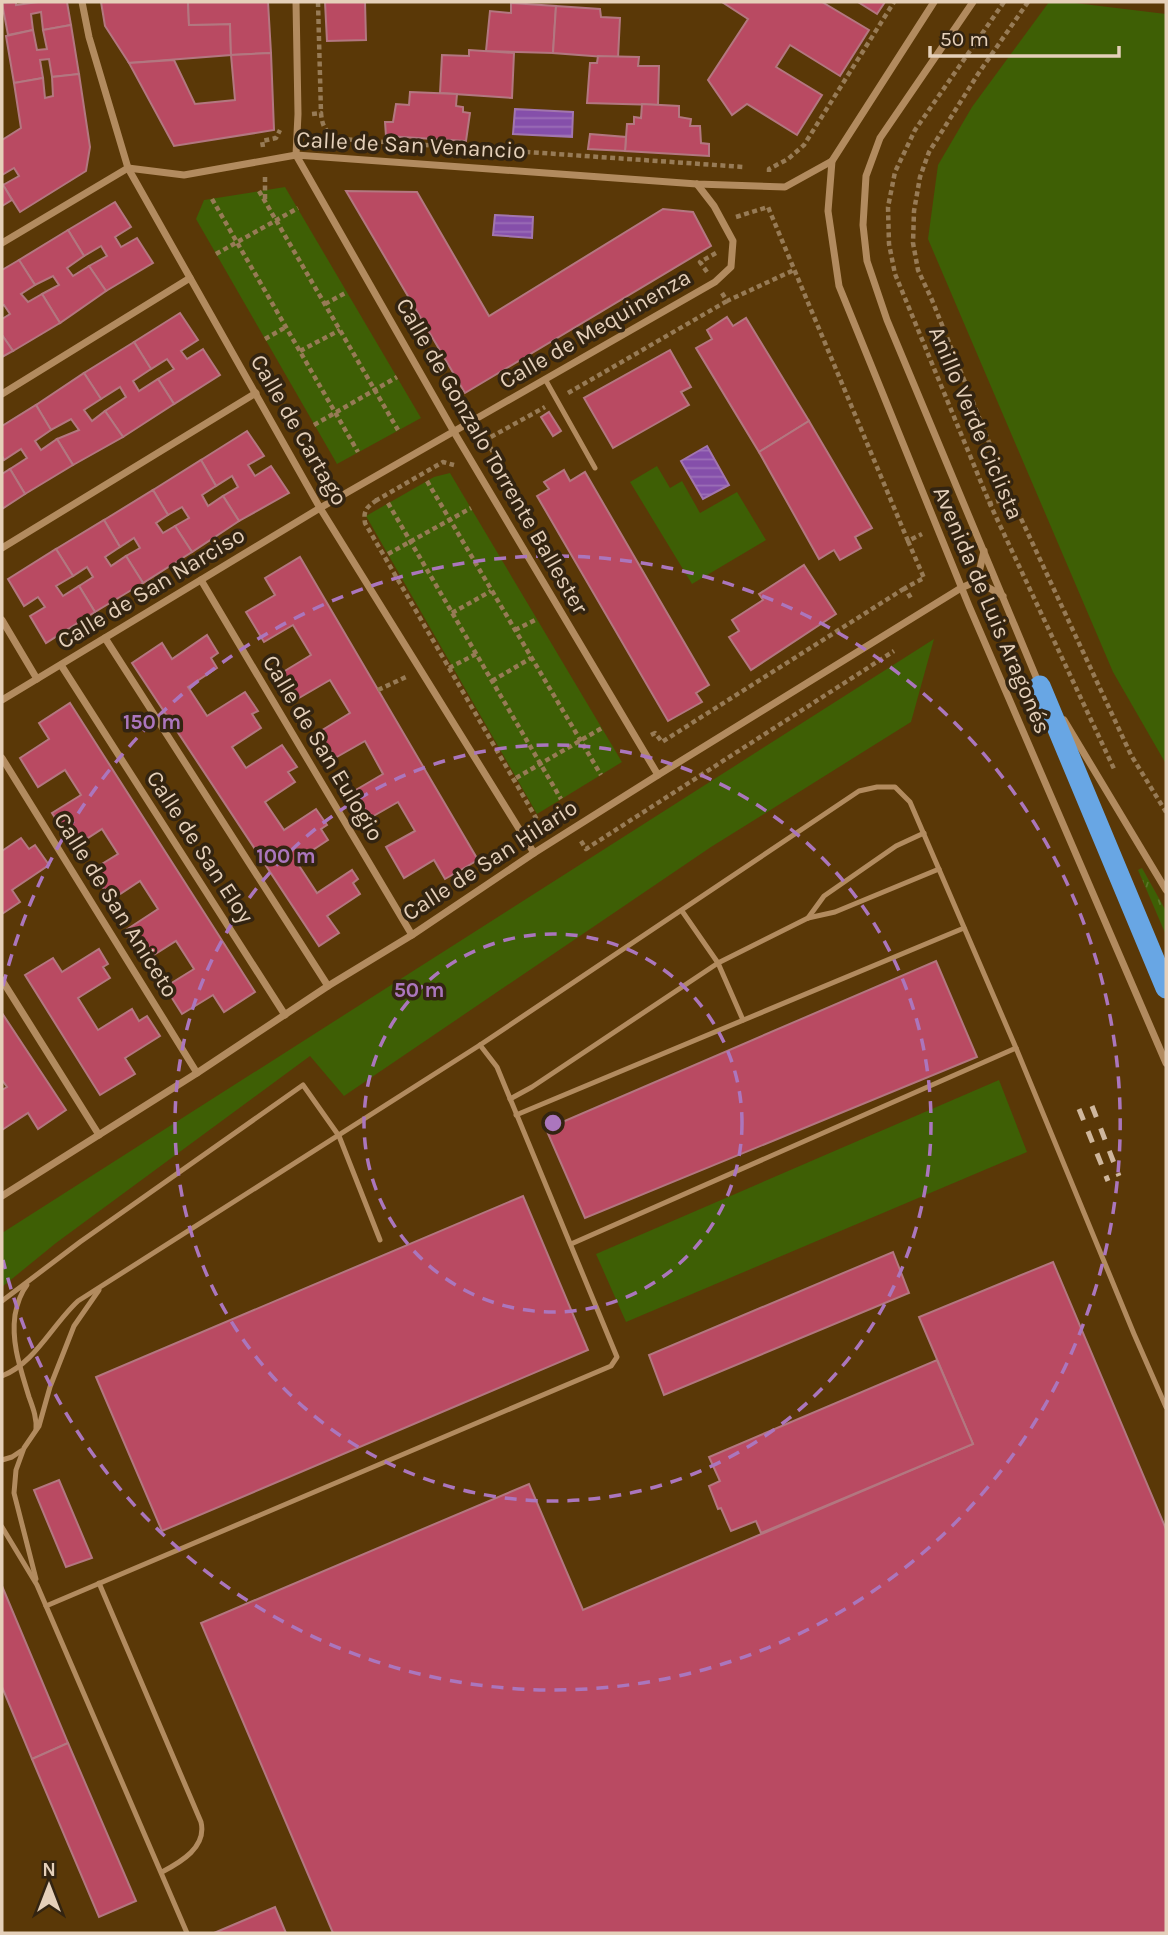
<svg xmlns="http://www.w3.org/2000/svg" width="1168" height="1935" font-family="Karla,sans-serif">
<defs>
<pattern id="grass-tufts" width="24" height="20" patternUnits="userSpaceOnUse" patternTransform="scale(1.75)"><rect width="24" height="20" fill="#3e5f05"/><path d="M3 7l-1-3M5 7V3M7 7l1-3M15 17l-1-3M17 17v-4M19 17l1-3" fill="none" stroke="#5a7527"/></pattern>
<pattern id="water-rules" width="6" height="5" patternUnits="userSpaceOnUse" patternTransform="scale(1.75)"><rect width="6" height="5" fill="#854faa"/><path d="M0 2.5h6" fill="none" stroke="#9c6fb7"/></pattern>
</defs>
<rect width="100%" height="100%" fill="#5a3807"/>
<polygon fill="url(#grass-tufts)" points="1142,868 1166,911 1166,935 1138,870"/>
<g fill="#3e5f05">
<polygon points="1049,2 1067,2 1166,14 1166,764 1113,672 928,239 938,165 972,107"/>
<polygon points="285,187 421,418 337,464 196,219 204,200"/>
<polygon points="657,466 670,488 682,481 700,513 737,492 766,540 692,584 630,482"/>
<polygon points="450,473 622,762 537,814 366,516 434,477"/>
<polygon points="934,639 911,722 711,847 344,1096 310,1056 56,1243 2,1287 2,1233"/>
<polygon points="999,1080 1027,1152 626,1322 596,1254"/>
</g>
<g fill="url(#water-rules)" stroke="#a276af" stroke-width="2">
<polygon points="515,109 573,112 572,137 513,134"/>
<polygon points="495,215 533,217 532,238 493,235"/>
<polygon points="707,446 729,485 703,499 681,461"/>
</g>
<g fill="#b94a62" stroke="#b37780" stroke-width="2">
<polygon points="16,2 16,5 38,2 67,2 71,25 43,30 41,12 31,14 33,30 8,35 2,3"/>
<polygon points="101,2 188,2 189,25 230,24 231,55 129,63 105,26"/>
<polygon points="188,2 268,2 271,53 231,55 230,24 189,25"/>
<polygon points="325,2 365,2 366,40 327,41"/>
<polygon points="722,2 822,2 869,30 840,76 790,45 776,67 822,95 797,135 747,104 732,115 708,80 748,19"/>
<polygon points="858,2 885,2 877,14"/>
<polygon points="511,3 556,6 553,53 486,51 490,11 511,13"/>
<polygon points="556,6 600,9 601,17 620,18 618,58 553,53"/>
<polygon points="71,25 79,74 52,77 49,59 40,60 43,78 14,83 6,36 33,30 37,50 47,49 43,30"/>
<polygon points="469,50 514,53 512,98 440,93 442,55 469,56"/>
<polygon points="271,53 274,130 174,146 129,63 174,60 195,104 235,100 231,55"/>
<polygon points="598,56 639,57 638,66 659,66 658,105 587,103 590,63 597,63"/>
<polygon points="79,74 90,147 86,171 20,212 3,185 19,176 14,168 2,175 2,140 21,128 14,83 43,78 45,98 53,96 52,77"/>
<polygon points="410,92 457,94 456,106 463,107 463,112 470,113 466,141 386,136 385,122 393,122 396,104 409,105"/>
<polygon points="642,104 679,106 679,117 691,119 690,126 700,126 701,143 709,144 709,156 625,151 627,124 634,124 634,117 641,118"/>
<polygon points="590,134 626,137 625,151 588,149"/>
<polygon points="2,183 12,200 2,206"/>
<polygon points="346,191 417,192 489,316 663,209 693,212 711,246 465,393"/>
<polygon points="115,202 131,227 115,237 121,247 137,238 153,263 106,291 89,266 107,256 101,246 84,256 68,230"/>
<polygon points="68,230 84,256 67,268 73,276 89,266 106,291 60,323 42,294 59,285 53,276 35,285 19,260"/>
<polygon points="19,260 35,285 21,294 28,302 42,294 60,323 13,351 2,335 2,319 10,314 4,305 2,306 2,270"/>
<polygon points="180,313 198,340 181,351 187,359 203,349 220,375 174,404 158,379 174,369 167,359 151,369 134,342"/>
<polygon points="727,317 733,326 746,318 809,421 759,452 696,348 712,339 707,330"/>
<polygon points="2,335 13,351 2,357"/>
<polygon points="134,342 151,369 133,381 139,391 158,379 174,404 123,437 105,411 126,397 120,387 101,399 84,373"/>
<polygon points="670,350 691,387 681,392 689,405 613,448 584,398"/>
<polygon points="84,373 101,399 84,410 92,421 105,411 123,437 73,465 57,439 79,430 71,419 51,430 36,405"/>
<polygon points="36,405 51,430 35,441 41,450 57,439 73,465 25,494 10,469 27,458 21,449 4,460 2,456 2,426"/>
<polygon points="549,412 561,431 553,436 541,417"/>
<polygon points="809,421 872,528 855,537 861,548 840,560 834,550 819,559 759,452"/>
<polygon points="247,431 264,456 248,465 255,476 271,466 289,493 239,521 223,496 238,487 232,476 216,486 201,460"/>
<polygon points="201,460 216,486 202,495 208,506 223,496 239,521 192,552 175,526 189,518 182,507 168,515 153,490"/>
<polygon points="10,469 25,494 2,509 2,474"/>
<polygon points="564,470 570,481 585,472 709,685 696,693 702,702 668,721 537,496 549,489 544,482"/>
<polygon points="153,490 168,515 156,523 163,533 175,526 192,552 143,583 126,556 140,548 134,538 120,547 104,520"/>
<polygon points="104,520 120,547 105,557 111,566 126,556 143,583 95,612 79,586 93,577 87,567 73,576 56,549"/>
<polygon points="56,549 73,576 56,586 63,596 79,586 95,612 46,643 30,616 45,607 38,597 24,606 8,579"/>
<polygon points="300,557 478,860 445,879 434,860 404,878 386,847 415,831 398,802 370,818 354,791 383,774 365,741 335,758 319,732 350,713 330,680 299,698 283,672 311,655 293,625 264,642 246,612 275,595 265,578"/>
<polygon points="804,565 836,614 751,670 729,637 739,631 732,620 763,600 759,594"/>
<polygon points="207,635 218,653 211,658 217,668 188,687 207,716 245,692 258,711 252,714 261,728 232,747 246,768 282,745 297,767 288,772 295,782 265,802 284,830 316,809 327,825 321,829 328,840 296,861 317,893 352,870 358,879 353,883 360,894 327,916 339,933 319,946 132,663 162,643 172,659"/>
<polygon points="70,703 255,992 224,1012 213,995 182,1014 165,987 194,969 176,941 146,960 126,930 158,909 140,881 111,900 92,870 118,854 102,829 74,847 52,813 81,795 65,770 38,787 20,758 49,739 39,723"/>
<polygon points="21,838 29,849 35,845 49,865 12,890 20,902 2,914 2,851"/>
<polygon points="99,949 108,964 103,967 110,978 78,998 98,1030 132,1009 139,1021 147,1016 160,1036 125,1058 135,1074 100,1095 25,975 53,958 62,972"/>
<polygon points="936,961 977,1057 585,1218 546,1129"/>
<polygon points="2,1013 66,1110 38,1129 28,1113 2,1130 2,1090 7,1087 2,1080"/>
<polygon points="523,1196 588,1350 162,1531 96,1377"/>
<polygon points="893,1252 909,1293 664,1395 649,1355"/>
<polygon points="1053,1262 1166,1529 1166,1933 333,1933 201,1623 529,1484 583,1610 973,1444 919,1317"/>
<polygon points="937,1360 973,1444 761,1533 756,1521 731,1531 721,1508 718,1509 709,1486 720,1481 709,1457"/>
<polygon points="59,1480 92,1558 66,1567 34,1490"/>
<polygon points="2,1586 68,1743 32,1759 2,1687"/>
<polygon points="68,1743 136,1901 99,1917 32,1759"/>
<polygon points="275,1907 286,1933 214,1933"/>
</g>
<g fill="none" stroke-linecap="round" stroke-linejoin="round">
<g stroke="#977b56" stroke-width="4.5" stroke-dasharray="5 3.5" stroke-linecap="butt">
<polyline points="318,2 321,113"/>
<polyline points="1004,2 915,130 895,172 888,207 889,244 895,274 990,504 1115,771"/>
<polyline points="1028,2 978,74 929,152 920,177 914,211 913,243 918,270 932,300 1011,497 1131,755 1166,812"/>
<path d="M312,114L321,113C322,127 327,135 340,139L744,167"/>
<polyline points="263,147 262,141 276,138 280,130"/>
<polyline points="769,172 769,169 788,159 804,145 894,2"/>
<polyline points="265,177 265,202"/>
<polyline points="259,191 398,430"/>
<polyline points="212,199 358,452"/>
<polyline points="736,217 768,207 908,541 922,534"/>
<polyline points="216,254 298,208"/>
<polyline points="707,272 700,262 716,253"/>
<polyline points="722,293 727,301 794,270"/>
<polyline points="325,304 347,292"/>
<polyline points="265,339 286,327"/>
<polyline points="300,351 340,330"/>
<polyline points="568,393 727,301"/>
<polyline points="314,425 397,377"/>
<polyline points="487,462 496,458 488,443 489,438 545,407"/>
<polyline points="427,481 601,775"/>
<polyline points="377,498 377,500 443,462 454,465"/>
<path d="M377,500C367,507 363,510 365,523L536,818L543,824L551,822"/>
<polyline points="388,503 561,799"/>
<polyline points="988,504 1011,497"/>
<polyline points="908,541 924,578 905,588 912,600"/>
<polyline points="388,554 471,508"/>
<polyline points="452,613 491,591"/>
<polyline points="515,630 537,619"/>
<polyline points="449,668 476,654"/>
<polyline points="492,681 531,658"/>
<polyline points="378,690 408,676"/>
<polyline points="651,735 655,733 662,742 905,588"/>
<polyline points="516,778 602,728"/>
<polyline points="581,841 586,849 894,651"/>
</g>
<g stroke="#b28b5f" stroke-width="5">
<polyline points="545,379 595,468"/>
<polyline points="682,911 718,963 743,1020"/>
<polyline points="808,918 824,896 896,846 924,833"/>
<polyline points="510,1099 532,1087 718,963 808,918 835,912 939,869"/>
<polyline points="516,1115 964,928"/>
<polyline points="571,1244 1016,1048 1134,1334 1166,1407"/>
<path d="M27,1285C20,1294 17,1304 15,1315C11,1344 21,1370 29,1397C33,1408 37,1418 36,1430"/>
<polyline points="2,1301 80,1242 303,1085 339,1136 380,1240"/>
<path d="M2,1376C35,1363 52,1325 78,1301L480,1045L859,791L877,787H895L910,802L1016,1048"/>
<polyline points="2,1460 12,1457 21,1451"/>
<polyline points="2,1527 37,1585 187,1933"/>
<polyline points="36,1579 14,1493 16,1470 24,1448 39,1426 50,1387 74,1326 99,1290"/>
<path d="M99,1583L201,1822C207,1847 181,1862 162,1872"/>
<polyline points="46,1606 611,1366 617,1357 497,1067 480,1045"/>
</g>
<g stroke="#b28b5f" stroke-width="7">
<polyline points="82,2 89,37 128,168 320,508 534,853"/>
<polyline points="934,2 832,161 828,211 839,286 969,606 1166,1063"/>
<polyline points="973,2 880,138 866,176 863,225 867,261 887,320 1039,684"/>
<polyline points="296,155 454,432 658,775"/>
<polyline points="296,155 298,114 296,2"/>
<polyline points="2,243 128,168 184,175 296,155 697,184 785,187 832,161"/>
<polyline points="2,394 190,278"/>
<polyline points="2,548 256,393"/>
<polyline points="201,580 412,935"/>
<polyline points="977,581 984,551"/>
<polyline points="977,581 1003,596"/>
<polyline points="2,620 37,679"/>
<polyline points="105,638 328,986"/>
<polyline points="61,665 285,1015"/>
<polyline points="2,700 320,508 715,282 731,267 733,241 714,206 697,184"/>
<polyline points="1064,720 1166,890"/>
<polyline points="2,758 197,1073"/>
<polyline points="2,980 99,1135"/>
<polyline points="2,1196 197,1073 328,986 412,935 534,853 658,775 961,588 977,581"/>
</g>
<polyline stroke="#68a6e4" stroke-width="21" points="1040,686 1166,988"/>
<g stroke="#cfb79d" stroke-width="5" stroke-dasharray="12 12" stroke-linecap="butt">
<polyline points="1092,1106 1119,1176"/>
<polyline points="1079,1109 1108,1181"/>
</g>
</g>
<g fill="none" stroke="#ab76bd" stroke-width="3.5" stroke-dasharray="12 9">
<circle cx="553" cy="1123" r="189"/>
<circle cx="553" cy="1123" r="378"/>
<path d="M3 986A567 567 0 1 1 3 1260"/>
</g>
<g text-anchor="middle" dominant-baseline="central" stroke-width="7" stroke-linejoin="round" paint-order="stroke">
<g font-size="23" fill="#e5d0ba" stroke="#332411">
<text transform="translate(411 145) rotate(3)">Calle de San Venancio</text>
<text transform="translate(595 329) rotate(-30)">Calle de Mequinenza</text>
<text transform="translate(976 423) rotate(67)">Anillo Verde Ciclista</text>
<text transform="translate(299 430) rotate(60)">Calle de Cartago</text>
<text transform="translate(492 456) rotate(60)">Calle de Gonzalo Torrente Ballester</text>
<text transform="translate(151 588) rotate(-31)">Calle de San Narciso</text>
<text transform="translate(992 610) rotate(67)">Avenida de Luis Aragonés</text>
<text transform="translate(323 748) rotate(59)">Calle de San Eulogio</text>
<text transform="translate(200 847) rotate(57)">Calle de San Eloy</text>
<text transform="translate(490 860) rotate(-33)">Calle de San Hilario</text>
<text transform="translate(116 905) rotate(58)">Calle de San Aniceto</text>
</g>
</g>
<circle cx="553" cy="1123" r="10" fill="#ab76bd" stroke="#332411" stroke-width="3.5"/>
<g font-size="21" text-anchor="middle" font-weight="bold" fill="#ab76bd" stroke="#332411" stroke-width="7" stroke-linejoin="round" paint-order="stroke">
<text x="152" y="729">150 m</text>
<text x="286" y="863">100 m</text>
<text x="419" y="997">50 m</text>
</g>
<rect width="1168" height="1935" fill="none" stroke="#e5d0ba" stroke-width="7"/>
<g transform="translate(49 1886)" stroke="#332411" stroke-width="5" paint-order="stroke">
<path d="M0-5L12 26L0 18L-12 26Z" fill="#e5d0ba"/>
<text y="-10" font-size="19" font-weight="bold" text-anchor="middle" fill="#e5d0ba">N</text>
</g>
<path d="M930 46v10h189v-10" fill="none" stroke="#e5d0ba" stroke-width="3.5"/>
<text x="940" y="46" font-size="21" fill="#e5d0ba" stroke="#332411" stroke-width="5" paint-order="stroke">50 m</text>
</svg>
